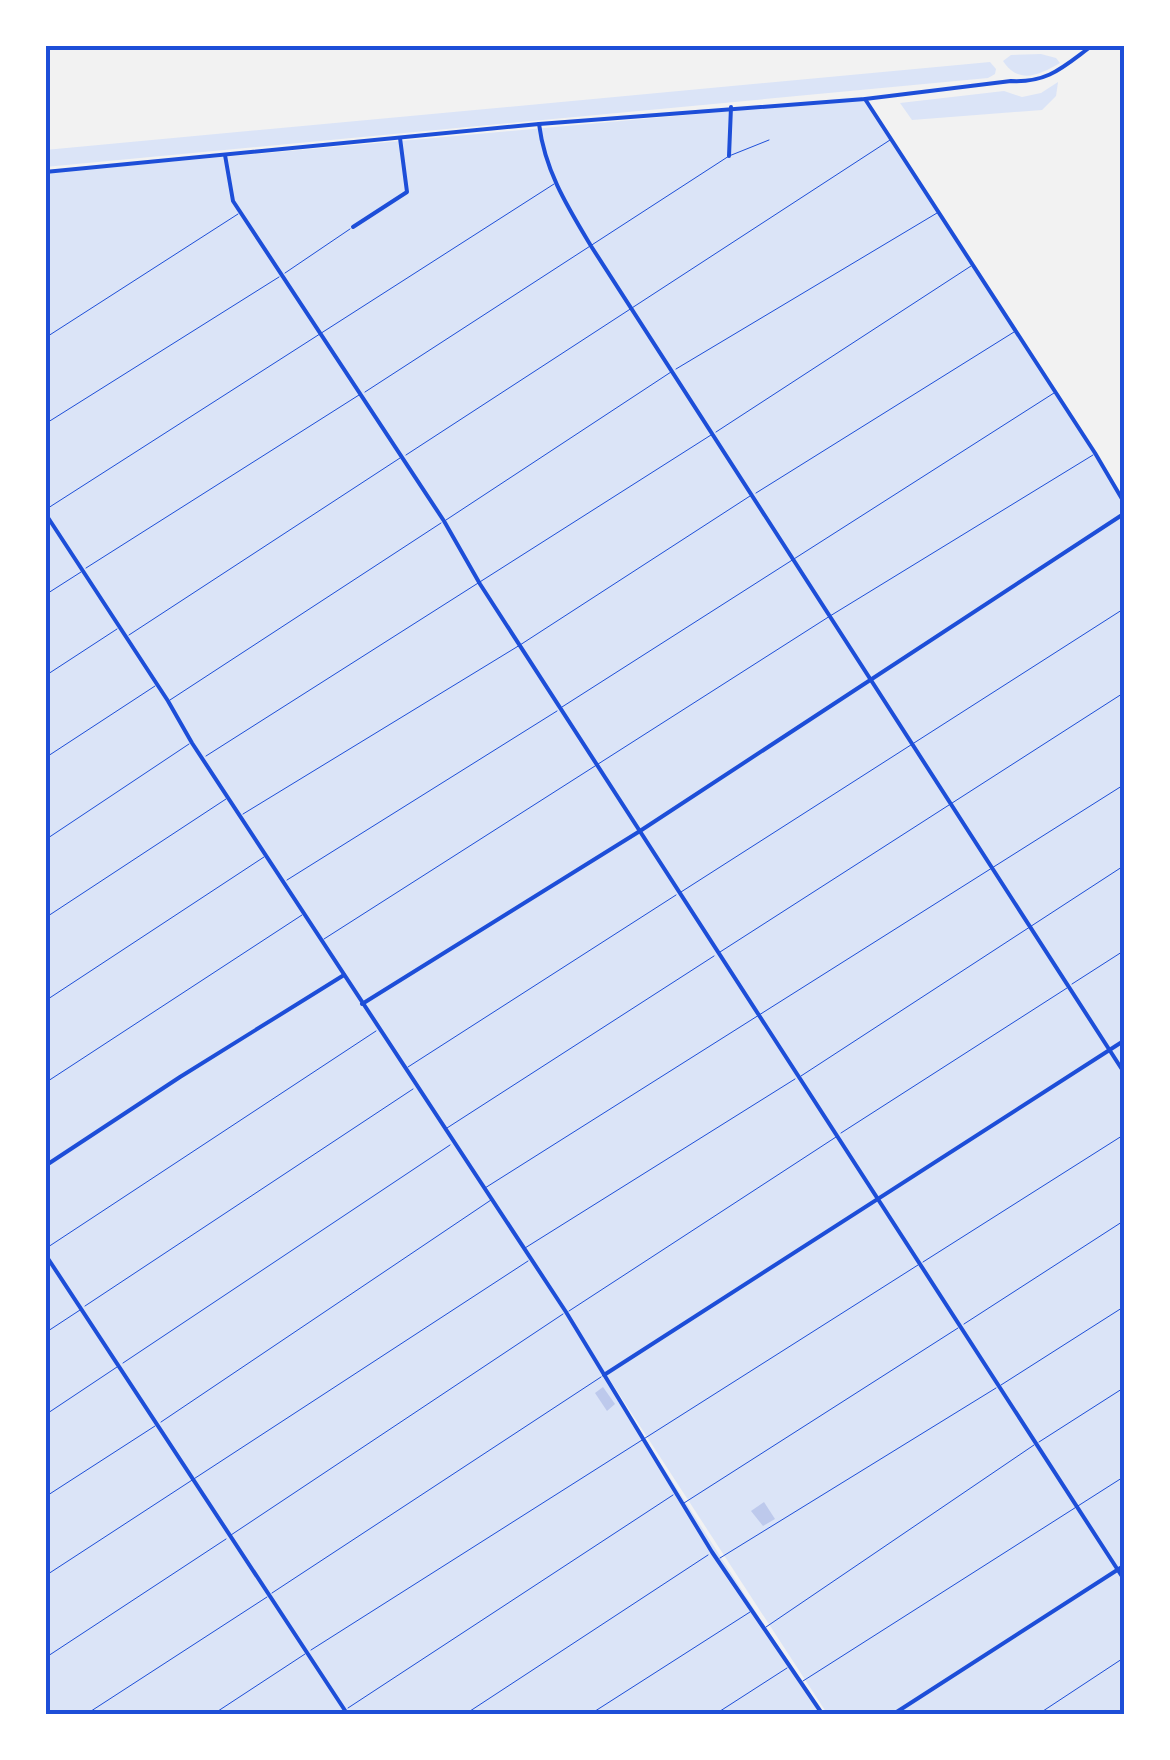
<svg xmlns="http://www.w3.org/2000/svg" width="1170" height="1760" font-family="'Golos Text',sans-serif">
<rect width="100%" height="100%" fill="#f2f2f2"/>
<g fill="#dbe4f7">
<path d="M1041,54L1056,58L1060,63C1039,75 1019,85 1003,61L1011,55Z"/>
<polygon points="990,62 996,69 995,74 988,78 45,167 45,150"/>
<polygon points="1058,82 1056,96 1042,110 912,120 900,103 1004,91 1022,97 1041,93"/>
<polygon points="865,99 1125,499 1125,1715 828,1715 444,1125 822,1715 45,1715 45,173"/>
</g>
<g fill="#bdc9ec">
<polygon points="603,1387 615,1404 607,1411 595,1393"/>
<polygon points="764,1502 775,1519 763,1526 751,1511"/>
</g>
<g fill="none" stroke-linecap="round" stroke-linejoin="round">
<g stroke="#1d4ed8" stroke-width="1">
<polyline points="285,273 350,229"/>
<polyline points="45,338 238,214"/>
<polyline points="676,369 937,213"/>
<polyline points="365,392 729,156 769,140"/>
<polyline points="45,424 279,277"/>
<polyline points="716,432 971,266"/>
<polyline points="406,455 890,140"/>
<polyline points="756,493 1014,332"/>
<polyline points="45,510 554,184"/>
<polyline points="446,520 671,372"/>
<polyline points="86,568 359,395"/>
<polyline points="45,595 81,572"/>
<polyline points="129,635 400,458"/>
<polyline points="45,676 117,629"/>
<polyline points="170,700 441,523"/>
<polyline points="562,707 1054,393"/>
<polyline points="206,756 711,435"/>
<polyline points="45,758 155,686"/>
<polyline points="243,814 520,645 750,496"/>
<polyline points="45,840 189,744"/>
<polyline points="287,880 557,711"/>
<polyline points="681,892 1125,608"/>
<polyline points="45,918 226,799"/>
<polyline points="324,939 830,616 1093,455"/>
<polyline points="720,952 1125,692"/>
<polyline points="1072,984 1125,950"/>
<polyline points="45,1001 264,857"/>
<polyline points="408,1067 676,895"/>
<polyline points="801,1076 1125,865"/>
<polyline points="45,1083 302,915"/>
<polyline points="447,1128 714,956"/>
<polyline points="841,1133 1067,988"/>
<polyline points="485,1188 1125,784"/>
<polyline points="525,1248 795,1079"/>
<polyline points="45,1249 376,1031"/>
<polyline points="923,1262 1125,1134"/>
<polyline points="85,1306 413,1089"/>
<polyline points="569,1311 836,1137"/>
<polyline points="964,1324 1125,1220"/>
<polyline points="45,1333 80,1310"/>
<polyline points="123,1363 450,1145"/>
<polyline points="1001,1385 1125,1306"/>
<polyline points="45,1415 117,1367"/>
<polyline points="161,1422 491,1200"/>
<polyline points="1039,1442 1125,1387"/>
<polyline points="45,1497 155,1426"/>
<polyline points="684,1503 958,1328"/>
<polyline points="231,1535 563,1314"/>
<polyline points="720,1558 996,1388"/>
<polyline points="45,1576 528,1261"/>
<polyline points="272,1593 601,1377"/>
<polyline points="766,1627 1034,1445"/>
<polyline points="311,1650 918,1265"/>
<polyline points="45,1658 226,1539"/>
<polyline points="803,1681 1125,1476"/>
<polyline points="348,1708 673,1495"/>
<polyline points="85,1715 267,1597"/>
<polyline points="212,1715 305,1654"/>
<polyline points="464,1715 708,1555"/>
<polyline points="589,1715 750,1612"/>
<polyline points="714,1715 787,1668"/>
<polyline points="1037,1715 1125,1657"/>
</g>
<g stroke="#1d4ed8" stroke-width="4">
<polyline points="865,99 1095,453 1125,504"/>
<path d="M539,124C545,171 567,206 591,246L1125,1074"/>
<polyline points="225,155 233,201 444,521 480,584 1125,1581"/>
<polyline points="729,156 731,107"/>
<path d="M45,172L539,124L865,99L1011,81C1049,83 1064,66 1093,45"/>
<polyline points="353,227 407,192 400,138"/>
<polyline points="45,513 168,701 192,743 566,1312 712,1552 823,1715"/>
<polyline points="362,1004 640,831 1125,513"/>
<polyline points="45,1166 180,1077 344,975"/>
<polyline points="45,1254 348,1715"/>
<polyline points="604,1375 1125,1040"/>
<polyline points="892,1715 1125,1565"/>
</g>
</g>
<rect width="1170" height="1760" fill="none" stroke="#ffffff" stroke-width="95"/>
<rect x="48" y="48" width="1074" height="1664" fill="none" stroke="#1d4ed8" stroke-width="4"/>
</svg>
